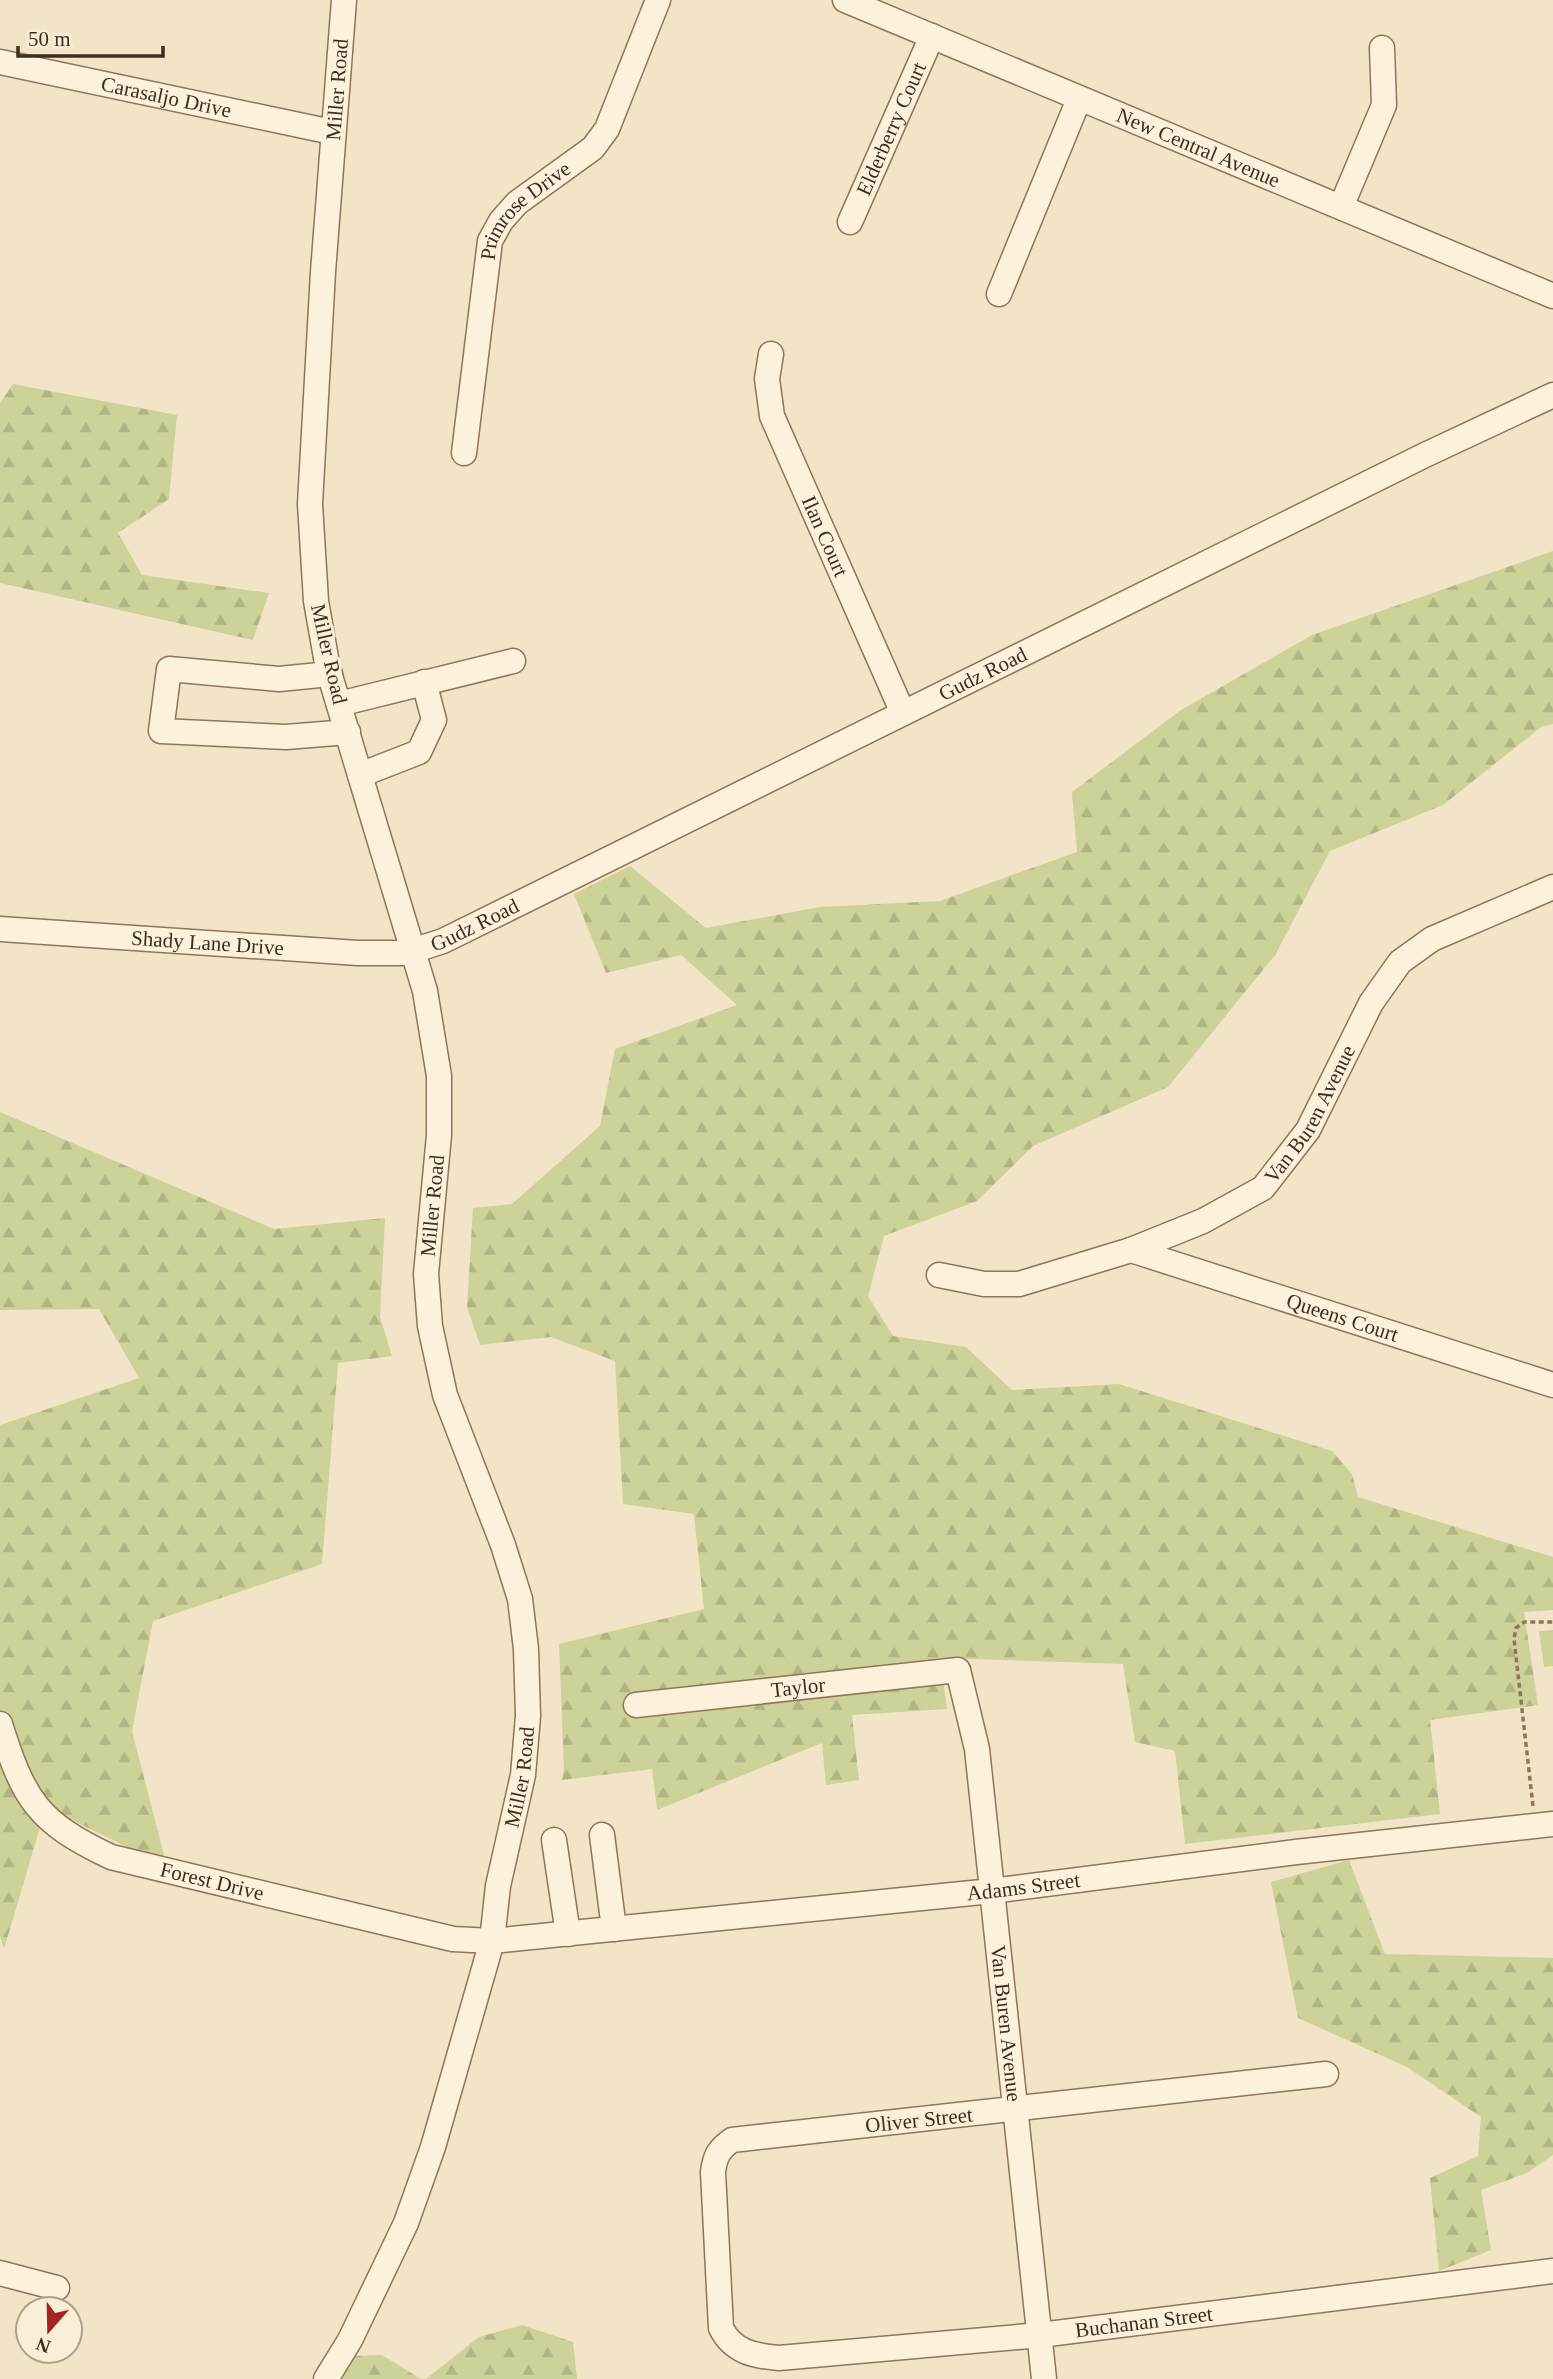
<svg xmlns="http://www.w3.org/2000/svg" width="1553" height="2379" font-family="Georgia,serif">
<defs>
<pattern id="forest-firs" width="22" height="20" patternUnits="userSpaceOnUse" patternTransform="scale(1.75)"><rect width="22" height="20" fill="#cdd298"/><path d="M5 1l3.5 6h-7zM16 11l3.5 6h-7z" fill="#b1b583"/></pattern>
</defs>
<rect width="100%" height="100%" fill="#f2e4c6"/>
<polygon fill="#cdd298" points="1553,1630 1553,1666 1544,1667 1539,1631"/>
<g fill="url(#forest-firs)">
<polygon points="13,384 177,415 169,499 118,533 142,575 269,593 253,640 0,583 0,403"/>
<polygon points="1553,551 1553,724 1541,727 1443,805 1330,851 1275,955 1168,1087 1033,1146 977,1201 884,1236 868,1296 893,1336 966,1347 1012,1390 1119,1384 1332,1451 1352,1474 1358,1497 1553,1557 1553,1610 1524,1612 1538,1705 1430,1720 1440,1814 1185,1844 1175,1751 1135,1742 1123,1664 940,1658 947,1709 852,1715 859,1780 826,1785 822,1743 657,1810 652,1769 562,1780 564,1769 559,1644 704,1609 694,1514 623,1504 615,1361 551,1337 480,1345 467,1307 473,1208 512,1204 600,1126 615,1049 737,1005 681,955 606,973 574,894 630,866 706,928 820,907 940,901 1077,852 1072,792 1181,710 1312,635"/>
<polygon points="0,1112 274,1229 385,1218 380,1317 392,1356 338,1363 322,1564 153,1621 132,1731 167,1867 46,1807 4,1949 0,1936 0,1425 139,1378 99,1309 0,1310"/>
<polygon points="1349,1860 1385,1954 1553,1958 1553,2155 1527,2173 1481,2190 1491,2250 1439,2271 1430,2178 1478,2156 1481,2117 1407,2067 1298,2018 1271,1882"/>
<polygon points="522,2325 573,2342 577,2379 426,2379 479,2337"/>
<polygon points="382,2355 421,2379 337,2379 350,2356"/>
</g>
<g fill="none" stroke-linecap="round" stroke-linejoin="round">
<defs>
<g id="minor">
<path id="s1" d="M845,0L1553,296"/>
<path id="s2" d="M0,62L332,132"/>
<polyline points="1341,207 1384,105 1382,48"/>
<path id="s3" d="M850,222L932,36"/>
<polyline points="999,294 1079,99"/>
<path id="s4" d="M771,354L767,379L772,416L903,713"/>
<path id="s5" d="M464,453L490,241L501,221L517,203L593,148L607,129L658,0"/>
<polyline points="330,674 279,679 169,669 161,731 286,737 348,732"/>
<polyline points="339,704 513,661"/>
<polyline points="360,775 419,752 434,720 424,682"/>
<path id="s6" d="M0,929L358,953H406L443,941L1425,455L1553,395"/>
<path id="s7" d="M1131,1250L1553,1385"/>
<path id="s8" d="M939,1275L984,1284H1019L1131,1250L1203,1221L1263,1188L1308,1130L1371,1003L1400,962L1432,939L1553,887"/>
<path id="s9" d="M636,1705L958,1670L977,1749L1044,2379"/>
<path id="s10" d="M0,1724C24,1800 37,1822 111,1857L453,1939L492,1941L992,1891L1296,1852L1553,1824"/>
<polyline points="602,1835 614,1929"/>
<polyline points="554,1840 568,1934"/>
<path id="s11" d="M1326,2074L732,2140C719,2149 715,2156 713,2172L721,2328C733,2352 754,2356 779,2358L1040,2335L1553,2271"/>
<polyline points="0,2273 57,2288"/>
<path id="s12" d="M326,2379L350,2340L406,2223L433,2147L492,1941L498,1886L523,1775L528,1716L526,1649L520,1599L503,1545L445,1395L430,1326L426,1274L439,1135V1076L425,991L328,669L316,601L310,504L323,272L344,0"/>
</g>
</defs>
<use href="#minor" stroke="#8f7559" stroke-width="27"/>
<polyline stroke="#8f7559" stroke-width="3.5" stroke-dasharray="5 3.5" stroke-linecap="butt" points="1533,1806 1514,1639 1516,1628 1524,1622 1553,1622"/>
<use href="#minor" stroke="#fcf1da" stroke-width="24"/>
</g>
<g text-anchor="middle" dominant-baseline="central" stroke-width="6" stroke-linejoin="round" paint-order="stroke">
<g font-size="21" fill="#3e2d1e" stroke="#f9eed6">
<text stroke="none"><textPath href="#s12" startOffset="2359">Miller Road</textPath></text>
<text stroke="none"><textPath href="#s2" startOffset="170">Carasaljo Drive</textPath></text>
<text stroke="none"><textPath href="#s3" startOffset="102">Elderberry Court</textPath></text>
<text stroke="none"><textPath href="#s1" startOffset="383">New Central Avenue</textPath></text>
<text stroke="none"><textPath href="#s5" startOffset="259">Primrose Drive</textPath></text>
<text stroke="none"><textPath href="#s4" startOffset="194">Ilan Court</textPath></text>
<text transform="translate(329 654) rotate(77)">Miller Road</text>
<text stroke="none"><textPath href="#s6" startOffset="1048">Gudz Road</textPath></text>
<text stroke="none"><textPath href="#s6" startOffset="481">Gudz Road</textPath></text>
<text stroke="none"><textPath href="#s6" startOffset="208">Shady Lane Drive</textPath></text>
<text stroke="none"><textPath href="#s8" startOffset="432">Van Buren Avenue</textPath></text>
<text stroke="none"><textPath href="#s12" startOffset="1225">Miller Road</textPath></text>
<text stroke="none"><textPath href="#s7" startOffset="222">Queens Court</textPath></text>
<text stroke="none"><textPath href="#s9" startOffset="163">Taylor</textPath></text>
<text stroke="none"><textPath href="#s12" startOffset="637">Miller Road</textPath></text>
<text stroke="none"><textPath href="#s10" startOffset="285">Forest Drive</textPath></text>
<text stroke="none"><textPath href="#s10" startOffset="1106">Adams Street</textPath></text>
<text stroke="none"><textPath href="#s9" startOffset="681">Van Buren Avenue</textPath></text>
<text transform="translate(919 2120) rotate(-6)">Oliver Street</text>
<text stroke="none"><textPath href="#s11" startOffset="1228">Buchanan Street</textPath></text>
</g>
</g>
<g transform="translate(49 2330) rotate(200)"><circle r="33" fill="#f9eed6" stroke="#aea18c" stroke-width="2"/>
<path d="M0-5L12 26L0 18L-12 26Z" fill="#a42428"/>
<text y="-10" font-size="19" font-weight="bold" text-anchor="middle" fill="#3e2d1e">N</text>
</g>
<path d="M18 46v10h145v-10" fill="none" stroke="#3e2d1e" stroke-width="3.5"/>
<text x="28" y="46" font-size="21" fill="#3e2d1e" stroke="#f9eed6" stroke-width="5" paint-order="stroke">50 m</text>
</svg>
